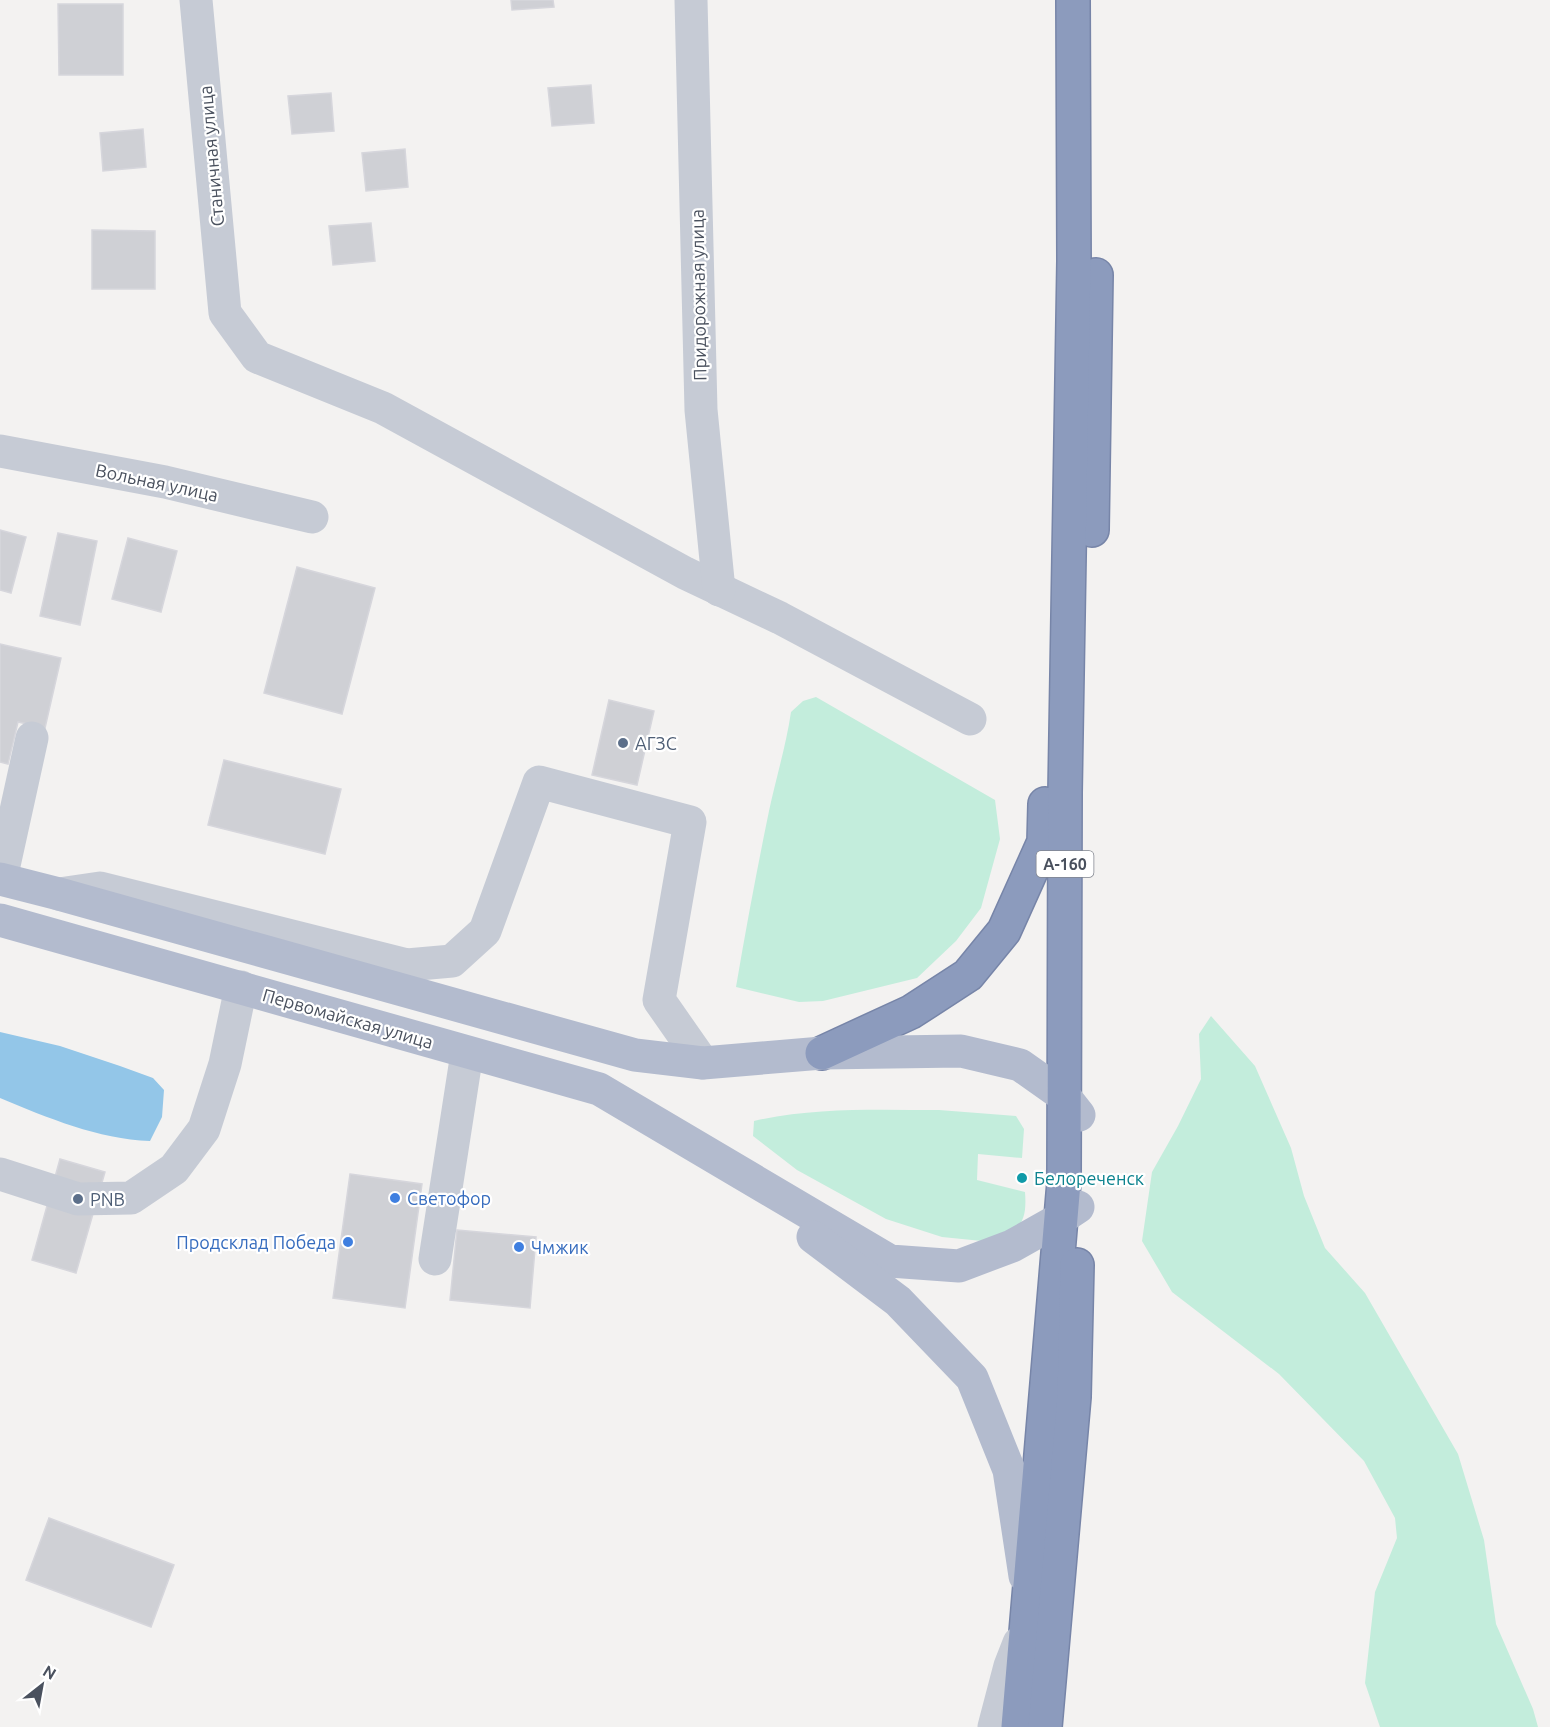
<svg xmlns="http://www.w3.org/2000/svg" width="1550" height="1727" font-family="Ubuntu,sans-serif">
<rect width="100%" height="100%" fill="#f3f2f1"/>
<g fill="#c3eddc">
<path d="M816,697L995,800L1000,839L981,908L956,941L917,978L823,1001L799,1002L736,987C746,928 757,869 769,811C776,778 786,746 791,712L803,701Z"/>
<polygon points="1211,1016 1255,1066 1291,1148 1304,1196 1325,1248 1365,1293 1458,1454 1484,1540 1496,1624 1533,1709 1538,1727 1380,1727 1365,1683 1375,1592 1397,1538 1395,1518 1364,1461 1279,1374 1172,1292 1142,1241 1152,1172 1178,1126 1201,1079 1199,1034"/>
<path d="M939,1110L1016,1116L1024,1129L1022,1158L978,1154L977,1180L1025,1192C1027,1219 1022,1226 1002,1243L942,1237L886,1219L797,1170L753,1136L754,1121C814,1107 877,1110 939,1110Z"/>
</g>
<path fill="#93c6e8" d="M0,1032L60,1046L120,1066L153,1078L164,1090L162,1117L150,1141C98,1139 48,1118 0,1098Z"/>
<g fill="#cfd0d5" stroke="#d6d6dc" stroke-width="1.5">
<polygon points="511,0 553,0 554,7 512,10"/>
<polygon points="58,4 123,4 123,75 59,75"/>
<polygon points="591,85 594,123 552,126 548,88"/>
<polygon points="331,93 334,131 292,134 288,96"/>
<polygon points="143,129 146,167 103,171 100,133"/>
<polygon points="405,149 408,187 366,191 362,153"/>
<polygon points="371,223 375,261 333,265 329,226"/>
<polygon points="92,230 155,231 155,289 92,289"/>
<polygon points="0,530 26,537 11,593 0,590"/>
<polygon points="58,533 97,541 80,625 40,616"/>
<polygon points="128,538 177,551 161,612 112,599"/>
<polygon points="297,567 375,588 342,714 264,693"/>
<polygon points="0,644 61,658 45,728 18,722 8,764 0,762"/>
<polygon points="609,700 654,711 637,785 592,775"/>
<polygon points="224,760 341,789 325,854 208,825"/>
<polygon points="60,1159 105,1172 76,1273 32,1260"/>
<polygon points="350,1174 422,1184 405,1308 333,1298"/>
<polygon points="457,1230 536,1237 530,1308 450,1300"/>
<polygon points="49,1518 174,1565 151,1627 26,1580"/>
</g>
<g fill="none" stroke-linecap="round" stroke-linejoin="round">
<defs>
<g id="highway">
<polyline points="1092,530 1096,275"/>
<polyline points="822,1053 911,1012 968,975 1004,931 1044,842 1045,804"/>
<polyline points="1018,1727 1064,1182 1065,793 1074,261 1073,0"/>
<polyline points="1045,1727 1074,1397 1077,1265"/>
</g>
</defs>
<use href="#highway" stroke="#7785a8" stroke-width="36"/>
<g stroke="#c6cbd5" stroke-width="33">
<polyline points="196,0 225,313 257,357 383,408 685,573 780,618 970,719"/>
<polyline points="691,0 701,410 719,590"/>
<polyline points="0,451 165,482 312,517"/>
<polyline points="1,879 32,738"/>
<polyline points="59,894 100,888 407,965 452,961 485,931 539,782 690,822 659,1000 703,1063"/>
<polyline points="0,1174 78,1199 131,1198 174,1169 204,1129 225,1064 241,987"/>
<polyline points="435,1259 467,1053"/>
<polyline points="994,1727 1010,1666 1019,1643"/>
</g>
<g stroke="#b3bbce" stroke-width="33">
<polyline points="0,879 59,894 635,1055 703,1063 822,1053 961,1051 1020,1065 1064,1096 1079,1115"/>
<polyline points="0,920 599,1089 890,1261 959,1266 1012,1246 1060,1219 1078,1207"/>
<polyline points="813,1237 898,1301 972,1378 1009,1470 1025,1576"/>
</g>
<use href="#highway" stroke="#8c9bbd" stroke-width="33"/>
</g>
<g fill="#5c6f8a" stroke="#fff" stroke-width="2">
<circle cx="623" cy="743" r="6"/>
<circle cx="78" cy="1199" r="6"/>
</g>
<circle fill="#0f9aa8" stroke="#fff" stroke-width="2" cx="1022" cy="1178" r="6"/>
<g fill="#3f7fe0" stroke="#fff" stroke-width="2">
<circle cx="395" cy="1198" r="6"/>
<circle cx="348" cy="1242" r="6"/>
<circle cx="519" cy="1247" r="6"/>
</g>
<g text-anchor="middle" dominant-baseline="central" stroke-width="4.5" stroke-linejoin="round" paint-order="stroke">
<rect fill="#fff" stroke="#80858e" stroke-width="1.5" x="1036.5" y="851" width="57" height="26" rx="4.5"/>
<g font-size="16" font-weight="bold" fill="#4a515e">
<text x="1065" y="864">А-160</text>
</g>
<g font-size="18" fill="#4a515e" stroke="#fff">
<text transform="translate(211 156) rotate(-95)">Станичная улица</text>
<text transform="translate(698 295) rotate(-91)">Придорожная улица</text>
<text transform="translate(157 482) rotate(12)">Вольная улица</text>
<text transform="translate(348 1018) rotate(16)">Первомайская улица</text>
</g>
<g font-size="18" fill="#4e5e75" stroke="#fff" text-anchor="start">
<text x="635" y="743">АГЗС</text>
<text x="90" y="1199">PNB</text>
</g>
<g font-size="18" fill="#0d838f" stroke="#fff" text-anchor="start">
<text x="1034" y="1178">Белореченск</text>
</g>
<g font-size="18" fill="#366cbe" stroke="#fff" text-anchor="start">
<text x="407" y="1198">Светофор</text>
<text x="336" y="1242" text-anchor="end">Продсклад Победа</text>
<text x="531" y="1247">Чмжик</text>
</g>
</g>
<g transform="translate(42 1685) rotate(31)" stroke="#ffffff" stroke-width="4.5" paint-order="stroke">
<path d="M0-4.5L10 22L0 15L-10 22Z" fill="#4a515e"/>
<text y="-9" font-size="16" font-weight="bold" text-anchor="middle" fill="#4a515e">N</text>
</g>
</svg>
